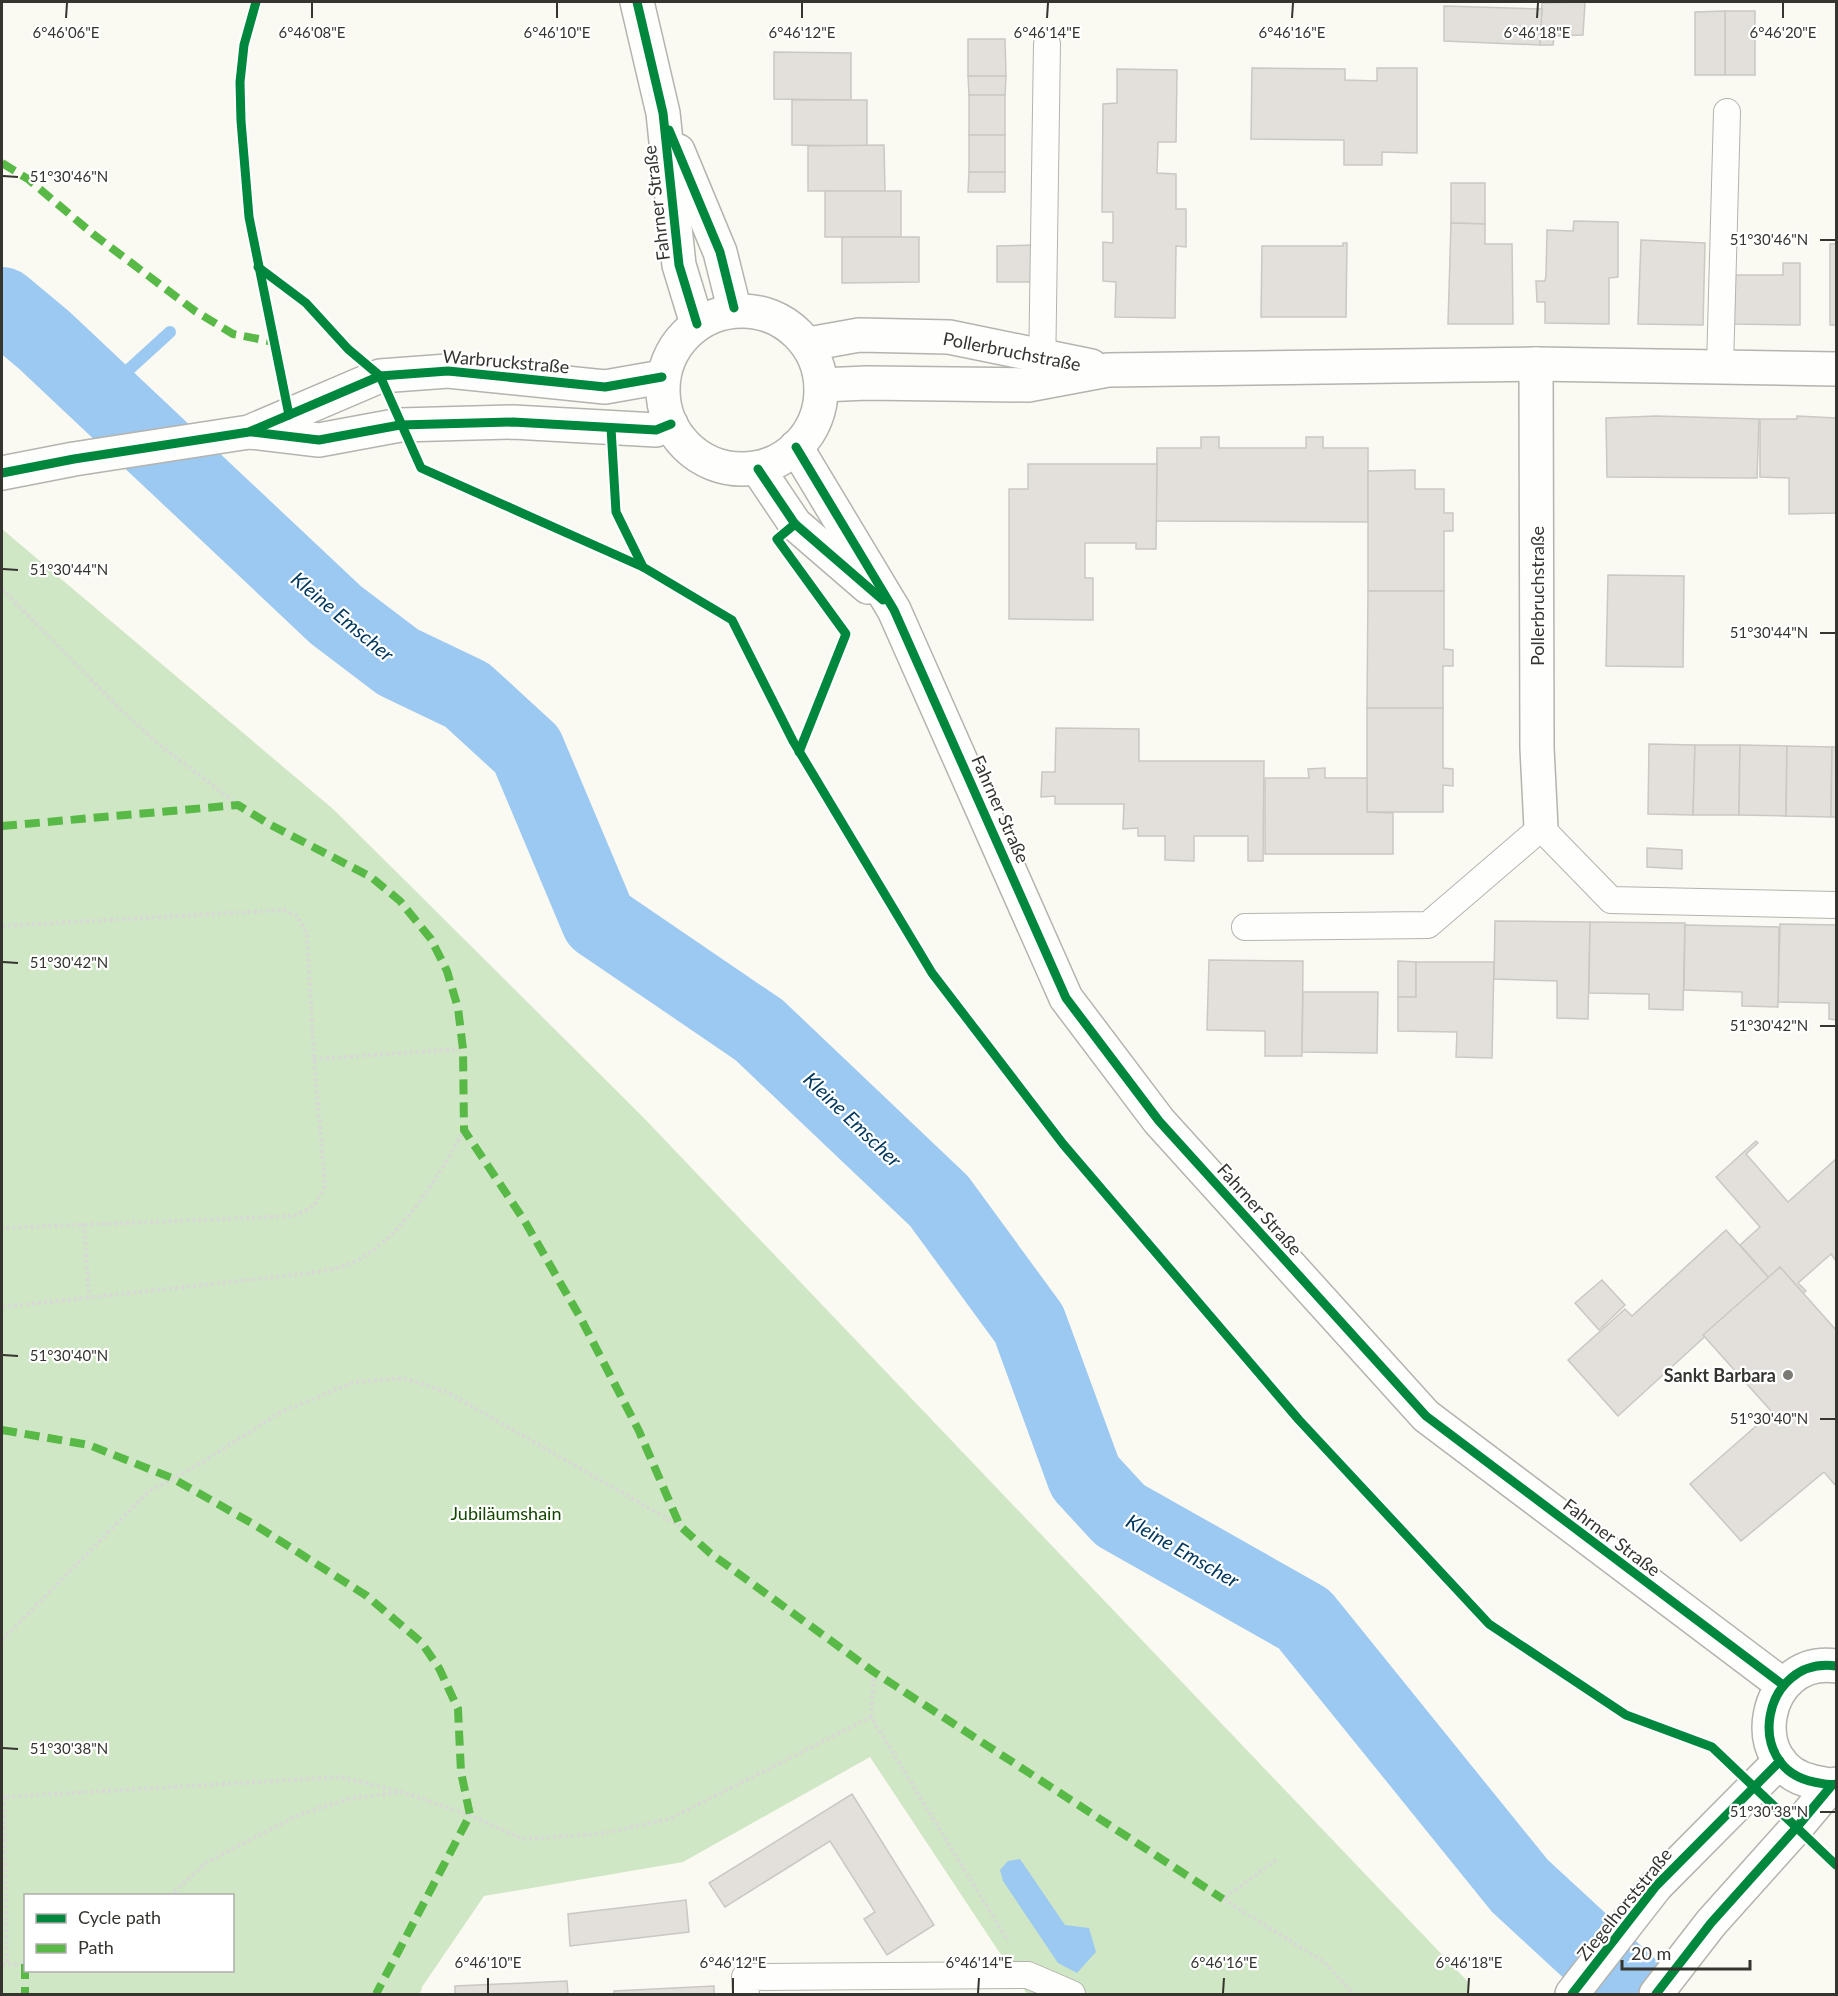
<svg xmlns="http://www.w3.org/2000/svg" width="1838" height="1996" font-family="Lato,sans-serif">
<rect width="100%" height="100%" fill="#faf9f2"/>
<path fill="#cfe7c4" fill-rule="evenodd" d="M2,529L333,809L642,1116L1470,1984L1466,1994H1027L870,1757L683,1862L484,1896L422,1987L420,1994H2ZM26,1896H232V1970H26Z"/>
<polygon fill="#9cc9f1" points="1020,1859 1065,1925 1089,1928 1096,1952 1077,1973 1058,1963 1003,1881 1000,1870 1008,1861"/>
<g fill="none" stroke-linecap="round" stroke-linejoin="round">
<polyline stroke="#9cc9f1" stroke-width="12" points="102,394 170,332"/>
<polyline stroke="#9cc9f1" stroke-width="76" points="2,305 44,340 336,615 398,662 467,695 527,750 599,921 759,1030 939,1201 1029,1324 1085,1477 1120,1515 1304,1619 1520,1886 1637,1994"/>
</g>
<g fill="#e3e0db" stroke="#cbc8c4" stroke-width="1.5">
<polygon points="1585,2 1583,35 1554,36 1553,45 1540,45 1542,3"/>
<polygon points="1444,6 1542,9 1540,45 1444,41"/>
<rect x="1725" y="11" width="30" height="64"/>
<polygon points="1725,11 1725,75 1695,75 1695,12"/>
<polygon points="968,39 1005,39 1006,76 968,76"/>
<polygon points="774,52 851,53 851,100 774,99"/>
<polygon points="1252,68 1345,69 1345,80 1377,81 1377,68 1417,68 1417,153 1382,152 1382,165 1344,165 1344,140 1251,139"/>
<polygon points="1117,69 1177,70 1176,142 1158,142 1157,173 1176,174 1176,209 1186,209 1186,247 1176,246 1175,318 1115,317 1116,282 1103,281 1103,242 1113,243 1113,212 1102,212 1103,104 1117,103"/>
<polygon points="968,76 1006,76 1005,95 969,95"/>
<rect x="969" y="95" width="36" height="40"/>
<polygon points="792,100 867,100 867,146 792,145"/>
<rect x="969" y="135" width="36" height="37"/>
<polygon points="884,145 885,191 808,191 808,146"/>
<polygon points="969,172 1005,172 1005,192 968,192"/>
<polygon points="1451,183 1485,183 1485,224 1451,223"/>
<rect x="825" y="191" width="76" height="46"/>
<polygon points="1574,221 1618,222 1618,277 1609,278 1609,324 1545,323 1545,302 1537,302 1536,281 1545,281 1546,275 1547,230 1573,231"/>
<polygon points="1451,223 1485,224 1485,244 1512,244 1513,324 1448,324"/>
<polygon points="842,237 919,237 919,282 842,283"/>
<polygon points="1641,240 1705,243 1703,325 1638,324"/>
<polygon points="1343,243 1347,243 1346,317 1261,317 1262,246 1343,246"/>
<rect x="1830" y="244" width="6" height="81"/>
<polygon points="1035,245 1035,282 997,282 997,246"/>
<polygon points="1783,263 1800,263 1800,325 1734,324 1735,275 1783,275"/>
<polygon points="1656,416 1759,419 1757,478 1607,477 1606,418"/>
<polygon points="1797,416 1836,418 1836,513 1789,514 1789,478 1760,477 1760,419 1797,419"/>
<polygon points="1201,437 1219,437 1219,448 1306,448 1306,437 1323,437 1323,448 1368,448 1368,522 1156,521 1157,448 1201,448"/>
<polygon points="1028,464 1157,464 1156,549 1136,549 1136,543 1085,543 1085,578 1093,578 1093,620 1009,619 1009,489 1028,489"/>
<polygon points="1415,470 1415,489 1444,489 1444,513 1453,513 1453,531 1444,531 1444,591 1368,591 1368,471"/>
<polygon points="1608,575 1684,576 1683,667 1606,666"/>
<polygon points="1368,591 1444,591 1444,649 1453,650 1453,666 1443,666 1443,708 1367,708"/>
<polygon points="1367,708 1443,708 1443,768 1453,769 1453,786 1443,785 1443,812 1367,812"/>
<polygon points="1056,728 1139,729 1139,761 1264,761 1263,861 1248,861 1248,836 1194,836 1194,861 1165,860 1165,836 1138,836 1138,828 1123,829 1124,804 1055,804 1055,796 1041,797 1042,772 1055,772"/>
<polygon points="1649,744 1695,745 1693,815 1648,814"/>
<polygon points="1695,745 1740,745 1739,815 1693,815"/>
<polygon points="1740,745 1787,746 1786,816 1739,815"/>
<polygon points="1787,746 1832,747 1831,817 1786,816"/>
<polygon points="1832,747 1836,747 1836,817 1831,817"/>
<polygon points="1325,768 1325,778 1367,778 1367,812 1393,813 1393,854 1265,854 1265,778 1309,778 1308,769"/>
<polygon points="1647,848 1682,850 1682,869 1647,867"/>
<polygon points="1495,921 1590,922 1588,1019 1557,1018 1557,981 1494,979"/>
<polygon points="1590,922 1685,923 1683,1010 1649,1009 1649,994 1589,993"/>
<polygon points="1780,924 1836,925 1836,1020 1829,1019 1829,1003 1778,1002"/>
<polygon points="1685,925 1779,927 1778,1007 1742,1006 1742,992 1684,990"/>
<polygon points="1209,960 1303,961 1302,1056 1265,1056 1265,1031 1207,1030"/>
<polygon points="1398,961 1416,962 1416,997 1398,997"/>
<polygon points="1416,962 1494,962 1492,1058 1456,1057 1457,1032 1398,1031 1398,997 1416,997"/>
<polygon points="1303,992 1378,992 1377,1053 1302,1052"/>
<polygon points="1756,1141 1758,1143 1746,1154 1788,1202 1836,1159 1836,1261 1831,1254 1798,1283 1806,1291 1803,1293 1780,1267 1769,1278 1740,1245 1760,1227 1716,1177"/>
<polygon points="1726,1230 1769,1278 1618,1416 1568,1360 1625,1309 1632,1316"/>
<polygon points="1780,1267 1836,1330 1836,1486 1824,1472 1741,1541 1690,1484 1772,1412 1703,1335"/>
<polygon points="1602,1280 1625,1305 1599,1330 1575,1303"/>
<polygon points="852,1794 934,1925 887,1955 864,1919 875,1912 830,1841 725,1907 709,1883"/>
<polygon points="686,1900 689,1932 570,1946 568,1914"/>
<polygon points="567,1981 568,1994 455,1994 455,1986"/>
<polygon points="714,1986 714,1994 614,1994 614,1991"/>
</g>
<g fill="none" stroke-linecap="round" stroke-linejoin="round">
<defs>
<g id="lane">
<polyline points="1720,367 1727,112"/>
<polyline points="1042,374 1047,44"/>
<polyline points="1245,927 1428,925 1541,828 1611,900 1836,905"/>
<polyline points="746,1994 745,1977 1028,1975 1072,1994"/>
</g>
<polyline id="street" points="1536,364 1537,748 1541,828"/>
<g id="secondary">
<polyline points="637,2 663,113 679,265 697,324"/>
<polyline points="678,151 720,252 734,308"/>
<circle cx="742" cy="390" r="79"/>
<polyline points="809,344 859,335 949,337 1091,366"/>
<polyline points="821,385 867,383 1028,385 1108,370 1536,364 1836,369"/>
<polyline points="250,432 319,440 400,425 513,422 656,430 671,424"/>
<polyline points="796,447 894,610 1066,998 1159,1121 1426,1416 1783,1685"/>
<polyline points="758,469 795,524 868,587"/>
<polyline points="2,473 74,459 249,432 380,376 448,371 605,387 662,377"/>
<path d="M1836,1666C1762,1656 1742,1768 1814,1782C1821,1783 1829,1786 1836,1784"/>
<polyline points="1572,1994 1656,1886 1780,1761"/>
<polyline points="1656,1994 1711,1923 1797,1827 1832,1785"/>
</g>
</defs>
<use href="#lane" stroke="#b4b3ae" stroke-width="28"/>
<use href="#street" stroke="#b4b3ae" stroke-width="36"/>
<use href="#secondary" stroke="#b4b3ae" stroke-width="36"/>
<g stroke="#d8d8d6" stroke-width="4" stroke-dasharray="3 3" stroke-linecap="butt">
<polyline points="2,589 120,709 156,742 238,805"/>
<polyline points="2,926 284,910 297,916 307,934 314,1059 325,1186 314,1206 294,1216 2,1228"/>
<polyline points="314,1059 463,1049"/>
<polyline points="84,1224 89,1297"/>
<path d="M2,1307L311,1273C322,1271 336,1269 347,1265C398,1245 439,1176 464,1130"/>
<polyline points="2,1640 148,1492 201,1463 281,1412 355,1382 403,1378 447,1392 680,1526"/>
<polyline points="871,1717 874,1672"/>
<polyline points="2,1794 4,1797 341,1777 402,1792 470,1815 522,1839 599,1834 669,1819 871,1717 1008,1941"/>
<polyline points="4,1797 7,1965"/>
<polyline points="1276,1860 1223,1899 1324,1962 1354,1994"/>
<polyline points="170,1896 207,1862 298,1815 352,1798 398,1793"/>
<polyline points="2,1965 26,1964"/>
</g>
<use href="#lane" stroke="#fefefd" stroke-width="26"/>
<use href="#street" stroke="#fefefd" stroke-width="33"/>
<use href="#secondary" stroke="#fefefd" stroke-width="33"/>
<g stroke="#58b947" stroke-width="8" stroke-dasharray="15 8" stroke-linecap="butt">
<polyline points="2,163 28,179 93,234 195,311 233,334 274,342"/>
<polyline points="2,826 238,805 269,824 371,877 400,901 431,939 447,971 458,1008 463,1049 464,1130 524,1220 580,1317 639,1431 680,1526 710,1553 874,1672 1223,1899"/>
<polyline points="2,1430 89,1445 172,1478 255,1525 367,1596 421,1642 439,1668 458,1709 461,1772 470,1815 376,1994"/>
<polyline points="25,1964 25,1994"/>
</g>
<defs>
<g id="cycleway">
<polyline points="256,2 244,45 240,82 241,121 249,217 289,415"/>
<polyline points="637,2 663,113 679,265 697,324"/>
<polyline points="669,130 720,252 734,308"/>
<polyline points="258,267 306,303 348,349 380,376 421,468 643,567 732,620 793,741 932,973 1063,1144 1299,1420 1489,1624 1626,1715 1712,1747 1836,1865"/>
<polyline points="611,428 616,512 643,567"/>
<polyline points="252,432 319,440 400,425 513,422 656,430 671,424"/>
<polyline points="796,447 894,610 1066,998 1159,1121 1426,1416 1783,1685"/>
<polyline points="758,469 795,524 883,600"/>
<polyline points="2,473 74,459 249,432 380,376 448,371 605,387 662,377"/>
<polyline points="795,524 777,539 846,634 799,752"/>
<path d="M1836,1666C1762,1656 1742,1768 1814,1782C1821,1783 1829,1786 1836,1784"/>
<polyline points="1572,1994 1656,1886 1780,1761"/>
<polyline points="1656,1994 1711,1923 1797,1827 1832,1785"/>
</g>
</defs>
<use href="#cycleway" stroke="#fff" stroke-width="13"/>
<use href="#cycleway" stroke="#00873e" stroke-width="9"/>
</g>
<path fill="none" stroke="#35342f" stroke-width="2" d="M66,18L67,3M312,18V3M557,18V3M802,18V3M1047,18L1048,3M1292,18L1293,3M1537,18L1538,3M1783,18V3M3,176L18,177M1820,240H1835M3,569L18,570M1820,633H1835M3,962L18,963M1820,1026H1835M3,1355L18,1356M1820,1419H1835M3,1748L18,1749M1820,1812H1835M488,1993V1978M733,1993V1978M978,1993L979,1978M1223,1993L1224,1978M1468,1993L1469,1978"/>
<circle fill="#7a7973" stroke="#fff" stroke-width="2" cx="1788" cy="1375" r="6"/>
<g text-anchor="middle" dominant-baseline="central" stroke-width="4.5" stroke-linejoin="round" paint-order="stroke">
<g font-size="18" fill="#35342f" stroke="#fff">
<text transform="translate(656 203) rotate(-97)">Fahrner Straße</text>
<text transform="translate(1012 351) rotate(11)">Pollerbruchstraße</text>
<text transform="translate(506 361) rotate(5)">Warbruckstraße</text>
<text transform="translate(1537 596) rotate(-90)">Pollerbruchstraße</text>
<text transform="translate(1001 809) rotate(66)">Fahrner Straße</text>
<text transform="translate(1260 1209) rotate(48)">Fahrner Straße</text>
<text transform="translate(1612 1537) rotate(37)">Fahrner Straße</text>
<text transform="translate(1624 1904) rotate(-51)">Ziegelhorststraße</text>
</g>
<g font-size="18" font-weight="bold" fill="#35342f" stroke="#fff" text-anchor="end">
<text x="1776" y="1375">Sankt Barbara</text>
</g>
<g font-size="18" fill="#134600" stroke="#fff">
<text x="506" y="1513">Jubiläumshain</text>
</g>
<g font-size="20" font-style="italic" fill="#01365c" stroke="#fff">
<text transform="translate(343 616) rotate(40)">Kleine Emscher</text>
<text transform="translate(853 1119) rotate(44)">Kleine Emscher</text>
<text transform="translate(1183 1550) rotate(30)">Kleine Emscher</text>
</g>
</g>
<g font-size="15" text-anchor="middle" fill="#35342f" stroke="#fff" stroke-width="4.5" stroke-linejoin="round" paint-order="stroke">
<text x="66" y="38">6°46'06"E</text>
<text x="312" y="38">6°46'08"E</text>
<text x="557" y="38">6°46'10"E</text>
<text x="802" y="38">6°46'12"E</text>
<text x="1047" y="38">6°46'14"E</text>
<text x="1292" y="38">6°46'16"E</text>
<text x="1537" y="38">6°46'18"E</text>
<text x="1783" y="38">6°46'20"E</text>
<text x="69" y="182">51°30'46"N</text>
<text x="1769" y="245">51°30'46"N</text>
<text x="69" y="575">51°30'44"N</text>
<text x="1769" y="638">51°30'44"N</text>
<text x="69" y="968">51°30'42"N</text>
<text x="1769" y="1031">51°30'42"N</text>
<text x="69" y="1361">51°30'40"N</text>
<text x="1769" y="1424">51°30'40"N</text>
<text x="69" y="1754">51°30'38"N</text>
<text x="1769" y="1817">51°30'38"N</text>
<text x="488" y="1968">6°46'10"E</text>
<text x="733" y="1968">6°46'12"E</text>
<text x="979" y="1968">6°46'14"E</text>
<text x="1224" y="1968">6°46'16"E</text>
<text x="1469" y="1968">6°46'18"E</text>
</g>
<rect width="1838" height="1996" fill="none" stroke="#35342f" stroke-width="6"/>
<rect x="24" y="1894" width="210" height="78" fill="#ffffff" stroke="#aeaeac" stroke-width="1.5"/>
<rect x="36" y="1914" width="30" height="9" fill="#00873e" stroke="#aeaeac" stroke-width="1.5"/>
<text x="78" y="1924" font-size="18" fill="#35342f">Cycle path</text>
<rect x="36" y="1944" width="30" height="9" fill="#58b947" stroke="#aeaeac" stroke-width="1.5"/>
<text x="78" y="1954" font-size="18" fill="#35342f">Path</text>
<path d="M1622 1960v9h128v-9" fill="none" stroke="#35342f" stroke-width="3"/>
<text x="1631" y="1960" font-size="18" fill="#35342f" stroke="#ffffff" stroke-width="4.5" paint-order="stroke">20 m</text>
</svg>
